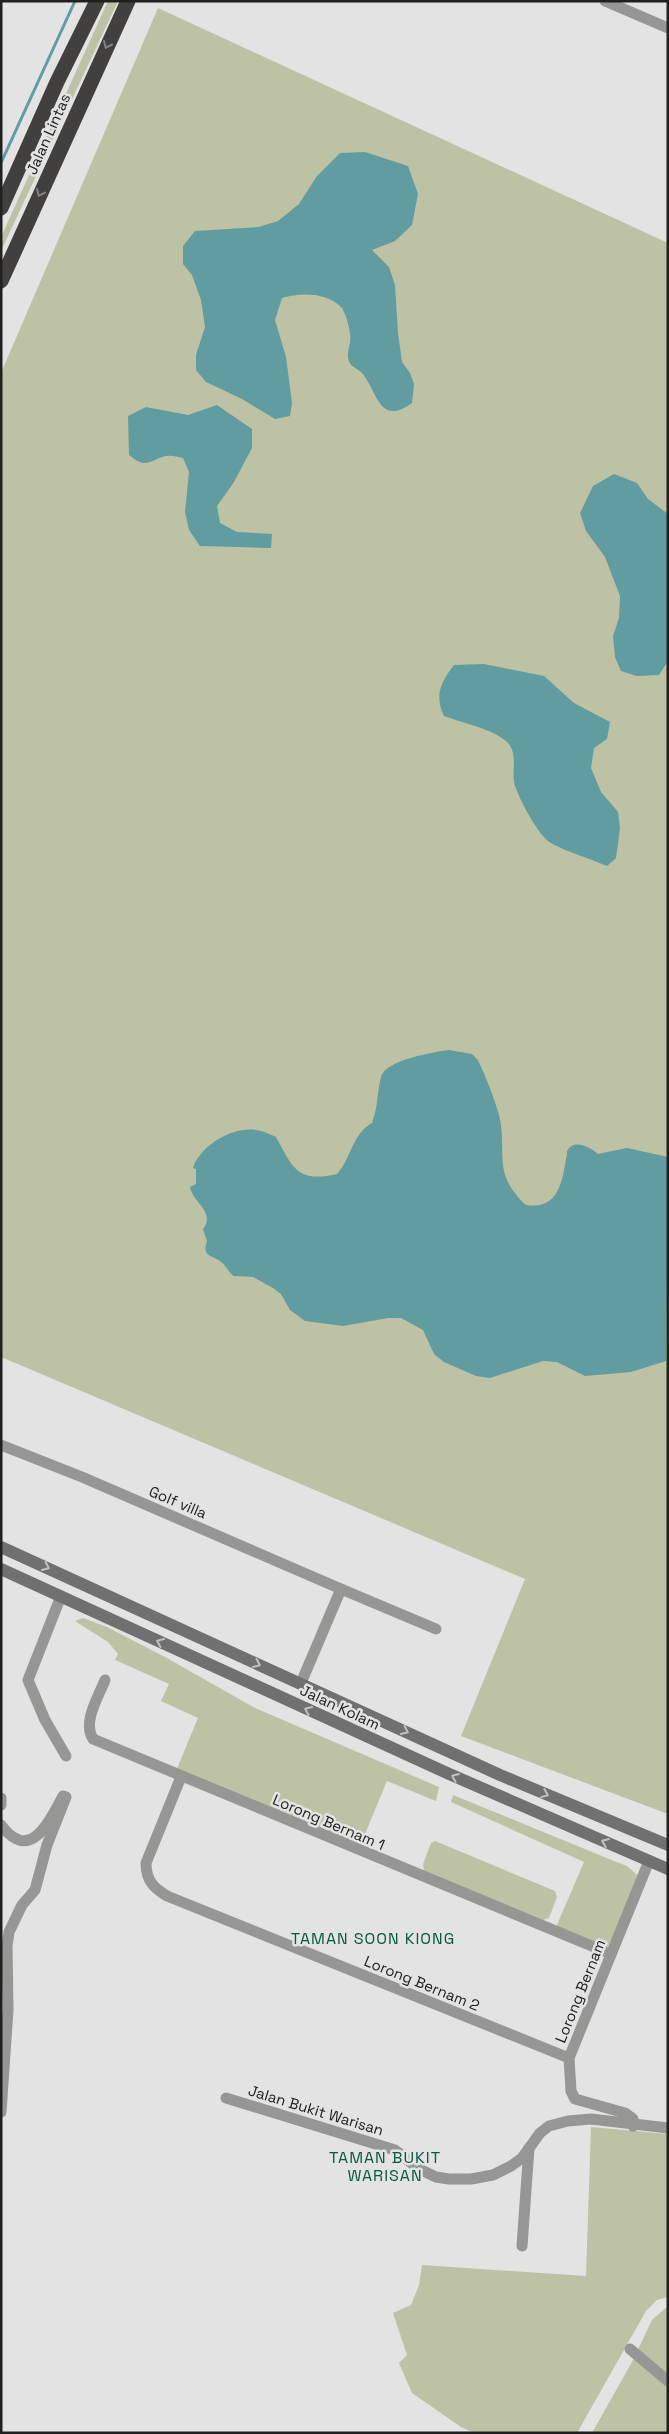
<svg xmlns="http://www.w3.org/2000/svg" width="669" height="2434" font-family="'Space Grotesk',sans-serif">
<rect width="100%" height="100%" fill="#e3e3e4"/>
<g fill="#bcc2a3">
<polygon points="108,1 118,1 1,251 1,237"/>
<polygon points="158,8 668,243 668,1814 461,1736 525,1579 1,1357 1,373"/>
<polygon points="83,1618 107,1627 165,1657 255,1708 439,1787 436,1801 387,1781 360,1846 176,1771 198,1718 161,1701 169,1684 115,1660 118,1654 108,1642 75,1621"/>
<polygon points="453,1795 614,1861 627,1866 643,1880 608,1946 603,1946 556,1927 584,1862 451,1802"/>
<polygon points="435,1841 555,1891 557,1897 549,1918 543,1920 424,1871 423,1864 431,1843"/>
<polygon points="591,2127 668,2134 668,2297 657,2300 646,2311 577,2433 474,2433 461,2427 412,2393 399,2363 407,2355 393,2313 411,2305 419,2285 422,2265 586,2276"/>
<polygon points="668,2306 668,2433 592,2433 632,2362 652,2320"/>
</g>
<g fill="#619ca0">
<path d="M365,152L408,166L418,194L412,225L395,241L372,250L389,267L395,285L398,333L402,362L410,373L414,384L412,403C379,427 378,392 362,373C356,367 349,367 348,357C347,349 352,342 350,334C349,326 346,312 340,306C324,292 300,293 282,298L275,320L286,357L292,403L290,416L275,419L242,399L206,382L196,370V355L205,327L201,300L192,275L183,264V246L195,231L259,227L278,221L299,204L317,176L340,153Z"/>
<path d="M217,405L252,429V448L234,482L217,506L220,523L237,532L272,534L271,548L200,546L189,530L185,512L189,472L183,458C178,457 171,455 166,456C149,460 147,470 129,455L128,416L146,407L188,415Z"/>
<polygon points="614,474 637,483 648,499 668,514 668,661 659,675 637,676 621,671 615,657 613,636 619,618 620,596 605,557 586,531 580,513 593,486"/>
<path d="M484,664L544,676L574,703L610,722L607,739L594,748L591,768L601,792L618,812L620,828L616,858L607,866C589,858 569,853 551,843C539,837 517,796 514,782C512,769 518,753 507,742C493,729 463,723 444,716C434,695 441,682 454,665Z"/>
<path d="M449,1050L472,1054L478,1060C486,1077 494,1097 499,1115C508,1152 491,1173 526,1205C557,1210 562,1184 566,1159C567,1157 567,1152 567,1151C574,1138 591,1147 598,1154L627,1148L668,1157L666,1361L631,1372L585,1376L557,1362L543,1361L490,1378L476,1376L444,1362L434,1354L423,1330L401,1318H388L343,1326L305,1321L290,1310L281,1294L273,1288L253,1277L234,1276C228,1272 226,1265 220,1261C210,1255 202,1256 207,1241L203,1229C216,1212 193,1203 190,1187L196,1184V1169L193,1168C201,1144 236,1124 261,1131C266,1132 271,1135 276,1137C293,1168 297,1183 337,1174C351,1159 352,1134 372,1123C378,1108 377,1092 381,1077C385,1060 434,1052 449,1050Z"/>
</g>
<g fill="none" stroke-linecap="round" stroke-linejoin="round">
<polyline stroke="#619ca0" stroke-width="3" points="1,163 75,1"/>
<g stroke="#969695" stroke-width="11">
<polyline points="605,1 668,28"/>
<polyline points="1,1445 82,1477 341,1589 301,1683"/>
<polyline points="341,1589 436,1629"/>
<polyline points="61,1596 28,1680 45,1720 66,1756"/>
<path d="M105,1680C99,1696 82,1722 93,1739L611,1954"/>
<path d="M181,1777L146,1863C146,1881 154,1888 167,1896L569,2058"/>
<polyline points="1,1798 1,1805"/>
<path d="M1,1825C30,1864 50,1821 63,1796L66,1797L47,1845L35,1890L22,1905L9,1932L7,1946L8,2010L1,2112"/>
<polyline points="226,2098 395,2150 419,2169 436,2177 449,2179 471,2179 493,2175 511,2166 522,2158 540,2133 549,2126 568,2121 591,2119 668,2128"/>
<polyline points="633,2126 633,2119 625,2113 575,2099 571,2091 569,2058 649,1861"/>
<polyline points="522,2246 529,2148"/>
<polyline points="630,2349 668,2381"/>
</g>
<g stroke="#717070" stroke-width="12">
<polyline points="1,1547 500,1775 668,1845"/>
<polyline points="1,1569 447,1773 668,1869"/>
</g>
<g stroke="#41403f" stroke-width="15">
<polyline points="1,208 57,82 97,1"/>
<polyline points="1,281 128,1"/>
</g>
</g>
<defs><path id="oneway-chevron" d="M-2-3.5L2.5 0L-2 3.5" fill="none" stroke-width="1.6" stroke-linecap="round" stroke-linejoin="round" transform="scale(1.25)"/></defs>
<g stroke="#828181">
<use href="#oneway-chevron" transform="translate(107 45) rotate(114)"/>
<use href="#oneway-chevron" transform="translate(40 193) rotate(114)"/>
</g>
<g stroke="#c1c0c1">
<use href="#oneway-chevron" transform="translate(46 1567) rotate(25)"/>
<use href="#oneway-chevron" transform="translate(160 1642) rotate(-155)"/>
<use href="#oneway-chevron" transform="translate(257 1664) rotate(24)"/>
<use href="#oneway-chevron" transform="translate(308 1710) rotate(-155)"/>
<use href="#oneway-chevron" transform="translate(405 1731) rotate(25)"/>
<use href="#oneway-chevron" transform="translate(455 1777) rotate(-157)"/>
<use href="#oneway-chevron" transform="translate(545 1794) rotate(22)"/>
<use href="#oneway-chevron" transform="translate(605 1842) rotate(-157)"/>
</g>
<g text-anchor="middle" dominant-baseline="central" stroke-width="5" stroke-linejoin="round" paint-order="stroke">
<g font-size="15" fill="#202020" stroke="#e3e3e4">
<text transform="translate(48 134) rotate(-66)">Jalan Lintas</text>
<text transform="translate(178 1502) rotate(23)">Golf villa</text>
<text transform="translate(340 1707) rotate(25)">Jalan Kolam</text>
<text transform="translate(329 1822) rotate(23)">Lorong Bernam 1</text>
<text transform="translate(422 1983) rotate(22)">Lorong Bernam 2</text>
<text transform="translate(580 1991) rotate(-68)">Lorong Bernam</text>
<text transform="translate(316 2110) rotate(17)">Jalan Bukit Warisan</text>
</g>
<g font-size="16" letter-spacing="1" fill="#065944" stroke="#e3e3e4">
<text x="373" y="1938">TAMAN SOON KIONG</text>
<text x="385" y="2157">TAMAN BUKIT<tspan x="385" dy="18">WARISAN</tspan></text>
</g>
</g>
<rect width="669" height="2434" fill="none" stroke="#202020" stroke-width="5"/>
</svg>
